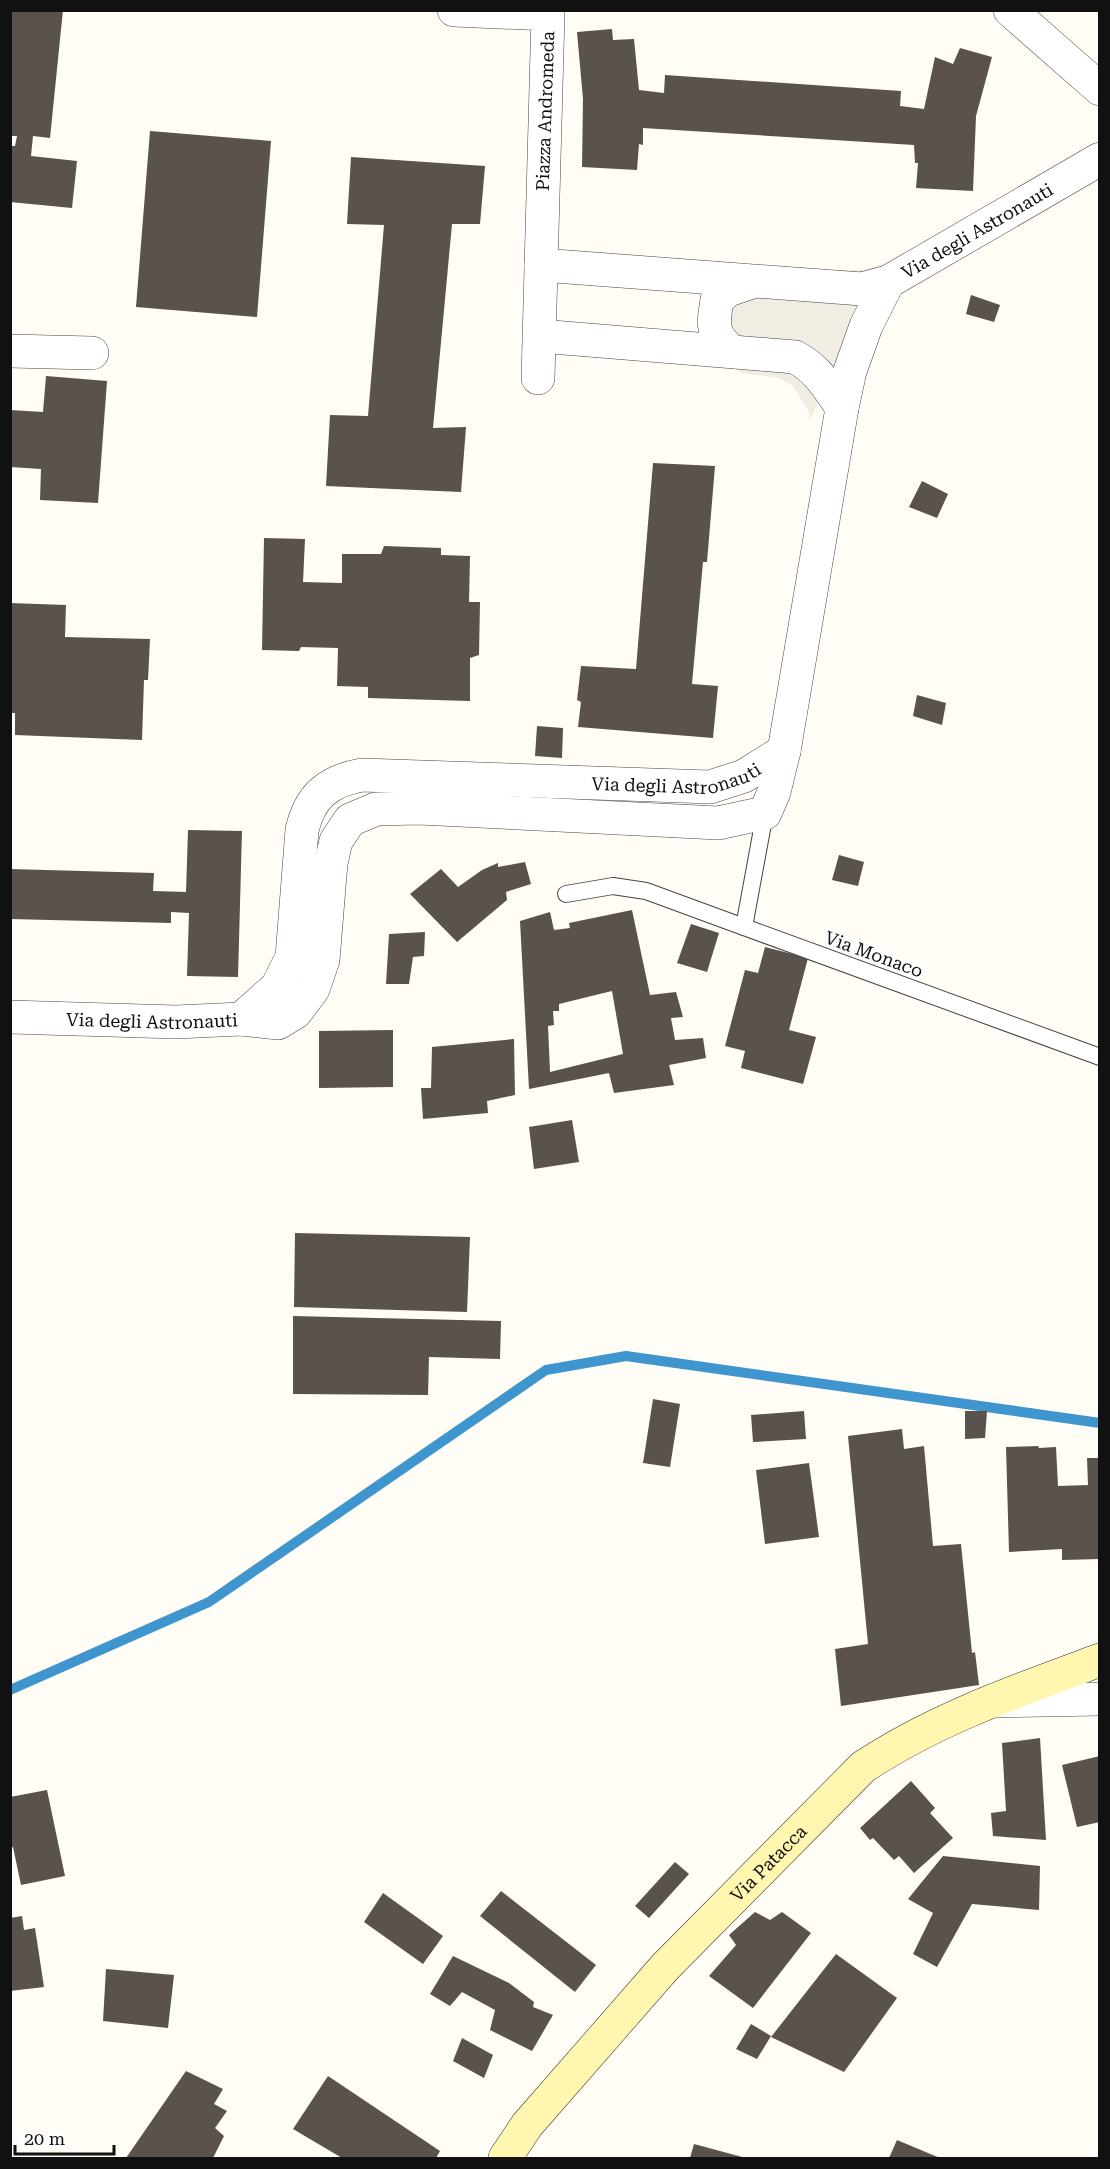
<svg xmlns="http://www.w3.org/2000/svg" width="1110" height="2169" font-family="'Roboto Serif',serif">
<rect width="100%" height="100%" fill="#fffdf5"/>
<polygon fill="#f1ede2" points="882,264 810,420 808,410 793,386 779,378 740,373 731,351 717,300 795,270 863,270"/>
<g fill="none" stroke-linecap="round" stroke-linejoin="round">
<polyline stroke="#3f96cf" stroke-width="10" points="10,1690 209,1602 546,1370 626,1356 1100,1423"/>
</g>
<g fill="#5a524d" fill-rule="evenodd">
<polygon points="10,10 63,10 50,138 33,136 31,156 77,161 72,208 10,202 10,146 15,146 17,136 10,136"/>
<polygon points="612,29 613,40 634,39 639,90 664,93 665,75 901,91 900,106 924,109 935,57 953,64 960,48 992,57 976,116 973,191 916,188 918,163 915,163 914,145 643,128 643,145 639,144 637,170 582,167 583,99 577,32"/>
<polygon points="150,131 271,141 257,317 136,307"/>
<polygon points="351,157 485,166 480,224 452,224 433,428 466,427 461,492 326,486 330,415 368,416 384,225 347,224"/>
<polygon points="971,295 1000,305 994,322 966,314"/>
<polygon points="46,376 107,381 98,503 40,500 41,469 10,467 10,410 43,412"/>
<polygon points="653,463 715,466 707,562 703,562 692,684 718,686 713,738 578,727 581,702 577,700 581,666 636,669"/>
<polygon points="922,481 948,494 937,518 909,507"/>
<polygon points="264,538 305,539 303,582 342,583 342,554 381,554 384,546 441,548 441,555 470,556 469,602 480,602 479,655 470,658 470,701 368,698 368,687 337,686 338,648 301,647 299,651 262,650"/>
<polygon points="10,603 66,605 65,637 150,639 148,680 144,680 142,740 15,735 15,713 10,713"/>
<polygon points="917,695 946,703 942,725 913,716"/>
<polygon points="537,726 563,728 562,758 535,756"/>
<polygon points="188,830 242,831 238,977 187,976 189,913 171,912 171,923 10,919 10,869 154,873 153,891 186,892"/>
<polygon points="839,855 864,862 858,886 832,880"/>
<polygon points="525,862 531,884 506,892 507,900 457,942 410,894 441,869 458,887 482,870 498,863 498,867"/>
<path d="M632,910L650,995L676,992L683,1017L671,1018L675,1040L703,1038L706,1058L669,1065L674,1085L614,1093L609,1073L529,1089L520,921L550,912L554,930L570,928L569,923ZM612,991L623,1054L550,1072L548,1026L554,1025L553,1011H559V1004Z"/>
<polygon points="691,924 719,933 707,972 677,963"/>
<polygon points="425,932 424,956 413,957 409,984 386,984 389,934"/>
<polygon points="765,947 808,958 789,1030 816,1037 803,1084 741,1068 745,1051 725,1046 745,970 758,973"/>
<polygon points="393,1030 393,1087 319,1088 319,1031"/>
<polygon points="514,1039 515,1095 487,1101 488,1113 423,1119 421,1088 431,1088 432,1047"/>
<polygon points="572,1120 579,1162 534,1169 529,1127"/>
<polygon points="295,1233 470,1237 467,1312 294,1307"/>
<polygon points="293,1316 501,1321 500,1359 429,1357 428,1395 293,1394"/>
<polygon points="653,1399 680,1404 670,1467 643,1463"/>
<polygon points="804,1411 806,1439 753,1442 751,1415"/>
<polygon points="965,1411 987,1411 985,1438 965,1439"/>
<polygon points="902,1429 904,1449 924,1446 933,1546 961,1544 972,1653 975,1652 979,1685 841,1706 835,1649 868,1644 848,1436"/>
<polygon points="1038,1446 1039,1448 1056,1447 1058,1486 1088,1485 1087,1458 1100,1458 1100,1559 1062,1560 1062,1549 1009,1552 1006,1447"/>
<polygon points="809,1463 819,1537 765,1544 756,1470"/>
<polygon points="1040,1738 1046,1840 993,1836 991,1813 1006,1811 1002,1743"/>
<polygon points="1100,1756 1100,1822 1077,1827 1062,1765"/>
<polygon points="911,1781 935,1808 930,1813 953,1838 914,1873 899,1856 894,1860 873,1838 870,1840 860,1828"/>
<polygon points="47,1790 65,1876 21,1885 13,1847 10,1848 10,1797"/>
<polygon points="943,1856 1040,1866 1039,1910 972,1904 937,1967 913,1954 933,1913 908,1899"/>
<polygon points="675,1862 689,1874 649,1918 635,1906"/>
<polygon points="501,1891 596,1965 575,1992 480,1916"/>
<polygon points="383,1893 443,1936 423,1964 364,1922"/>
<polygon points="755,1912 770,1920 782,1912 811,1933 753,2008 709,1976 736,1945 729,1935"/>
<polygon points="22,1916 24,1930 35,1928 44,1987 10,1991 10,1918"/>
<polygon points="836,1954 897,1998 844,2072 771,2037"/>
<polygon points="453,1956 509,1983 534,2002 533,2007 553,2015 532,2051 490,2030 495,2010 462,1992 450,2006 430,1994"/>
<polygon points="106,1969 174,1975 168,2028 103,2021"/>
<polygon points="751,2024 771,2036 757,2059 736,2049"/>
<polygon points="462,2038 493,2055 484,2078 453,2061"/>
<polygon points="186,2071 223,2089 214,2104 227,2111 215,2128 224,2136 213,2158 126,2158"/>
<polygon points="328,2076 440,2151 436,2158 342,2158 293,2129"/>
<polygon points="897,2140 940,2158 889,2158"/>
<polygon points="694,2144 746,2158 690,2158"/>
</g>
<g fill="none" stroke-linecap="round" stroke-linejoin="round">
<defs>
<g id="service">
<polyline points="765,813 744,927 1100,1057"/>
<polyline points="566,894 613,886 646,891 744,927"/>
</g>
<g id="minor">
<polyline points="454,10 548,14 538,378"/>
<polyline points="1010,10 1100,89"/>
<polyline points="541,265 862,289 888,282"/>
<path d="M540,336L795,357C818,369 827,386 842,408"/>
<polyline points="10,351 92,353"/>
<path d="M731,351C711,333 713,325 717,300L728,290L752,282"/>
<path id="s1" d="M10,1017L176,1022L241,1019L278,1023L296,1012L313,989L323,960L331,863L336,841L350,820L376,809L419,808L718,823L765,813L774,792L784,751L842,408L850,371L866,326L888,282L1100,159"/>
<path id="s2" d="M241,1019L277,987L292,957L302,830C310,796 328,781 362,775L710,787L744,776L784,751"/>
<polyline points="996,1701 1100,1699"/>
</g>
<g id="secondary">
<path id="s3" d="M505,2158L527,2125L665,1967L863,1767C935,1719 1019,1690 1100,1660"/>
</g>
</defs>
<use href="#service" stroke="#444" stroke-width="18"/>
<use href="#minor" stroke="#444" stroke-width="34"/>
<use href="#secondary" stroke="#333" stroke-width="34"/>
<use href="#service" stroke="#fff" stroke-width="16"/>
<use href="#minor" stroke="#fff" stroke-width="33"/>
<use href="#secondary" stroke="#fff6b0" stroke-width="33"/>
</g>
<g text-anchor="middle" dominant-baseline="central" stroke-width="6" stroke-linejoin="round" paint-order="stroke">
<g font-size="18" fill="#111" stroke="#fff">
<text transform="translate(545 111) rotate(-88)">Piazza Andromeda</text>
<text stroke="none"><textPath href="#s1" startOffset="1563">Via degli Astronauti</textPath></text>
<text stroke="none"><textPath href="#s2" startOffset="612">Via degli Astronauti</textPath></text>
<text transform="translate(874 954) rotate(20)">Via Monaco</text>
<text stroke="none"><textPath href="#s1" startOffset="142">Via degli Astronauti</textPath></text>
<text stroke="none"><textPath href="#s3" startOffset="396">Via Patacca</textPath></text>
</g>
</g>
<rect width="1110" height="2169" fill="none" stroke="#111111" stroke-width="24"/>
<path d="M15 2145v9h99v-9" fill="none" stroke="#111111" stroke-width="3"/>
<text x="24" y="2145" font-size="18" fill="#111111" stroke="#ffffff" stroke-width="4.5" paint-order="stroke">20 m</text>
</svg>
